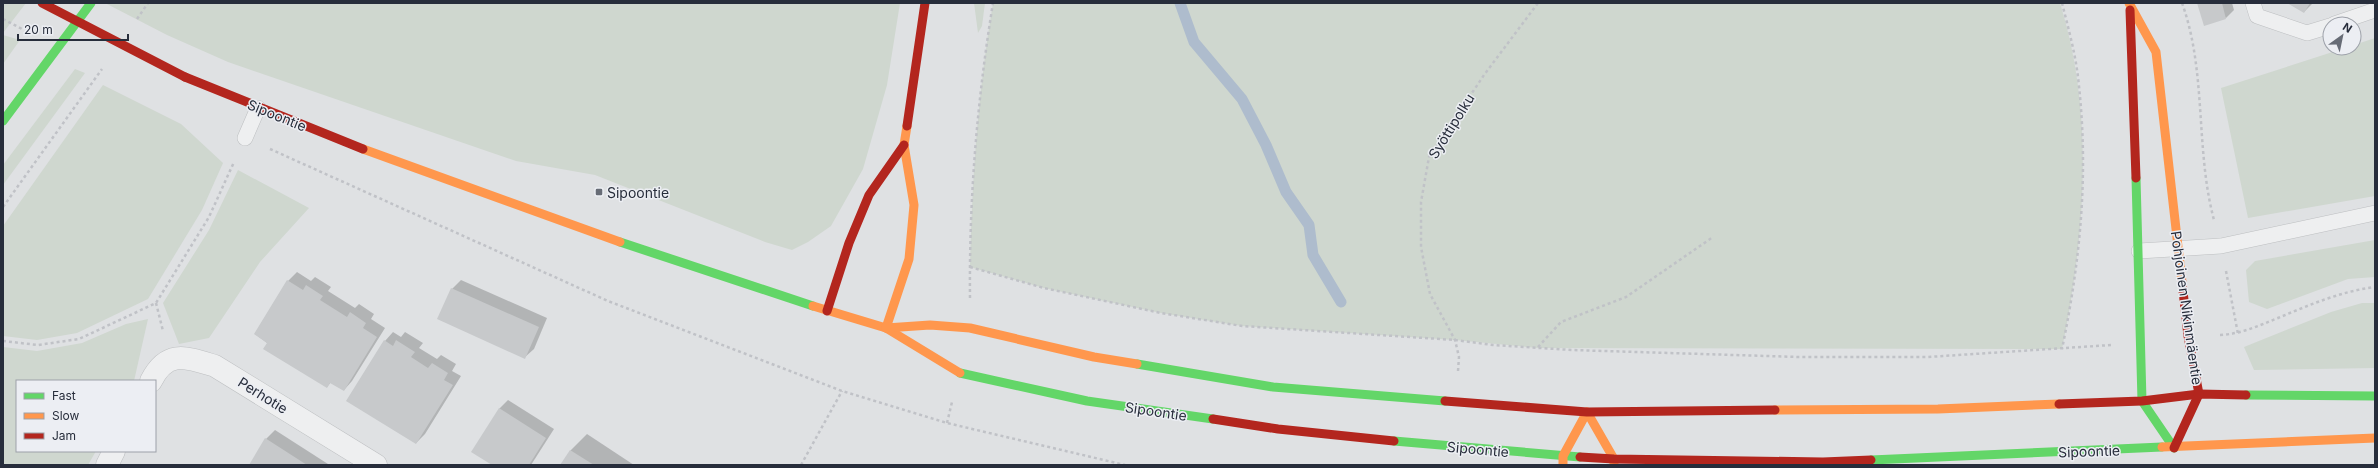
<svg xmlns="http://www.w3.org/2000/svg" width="2378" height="468" font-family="Inter,sans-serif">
<rect width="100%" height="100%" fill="#dfe1e3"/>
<g fill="#cfd7cf">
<polygon points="3,3 26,3 3,33"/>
<polygon points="105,3 900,3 887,85 863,169 831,226 808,242 792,250 765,242 595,175 516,161 228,62 167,35"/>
<polygon points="974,3 985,3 982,26 978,33"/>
<path d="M993,3H2060C2095,115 2085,235 2062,349L1538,348L1455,340L1242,326L1161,313L1044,288L970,267C972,178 978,91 993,3Z"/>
<polygon points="3,35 20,40 3,64"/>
<polygon points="2375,38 2375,196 2248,218 2221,88 2345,48 2354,48 2354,45"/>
<polygon points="75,69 85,73 3,185 3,165"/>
<polygon points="103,85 181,124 223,163 202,210 148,299 77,333 37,340 3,336 3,226"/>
<polygon points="238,170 309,208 260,262 209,338 179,344 163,303 209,230"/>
<polygon points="2375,240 2375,277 2348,279 2267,309 2249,302 2246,270 2255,261"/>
<polygon points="2362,303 2375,303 2375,368 2254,370 2244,347 2331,312"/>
<polygon points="148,319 134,381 17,381 17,451 96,451 88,465 3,465 3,347 37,351 82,343 126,324"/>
</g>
<g fill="#0003">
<polygon points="2198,3 2232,3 2234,10 2226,18"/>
<polygon points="2289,3 2313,3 2304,12"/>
<polygon points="297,272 311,281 315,277 331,287 328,291 355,308 359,304 374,314 371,319 385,328 352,381 344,390 331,382 327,387 255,334 288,281"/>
<polygon points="461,280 547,318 534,349 525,357 452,289"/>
<polygon points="393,332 401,337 405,332 423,343 419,348 437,359 441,355 456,364 452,371 461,376 425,434 416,443 385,341"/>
<polygon points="508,400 554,429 531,465 494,465 499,409"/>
<polygon points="275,430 328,464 328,465 250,465 266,439"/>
<polygon points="587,434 634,465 561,465 571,450"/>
</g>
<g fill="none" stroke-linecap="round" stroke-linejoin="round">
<polyline stroke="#aebccd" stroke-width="11" points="1180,3 1194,42 1242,99 1266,145 1286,192 1309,225 1313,255 1341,302"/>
</g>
<g fill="#c7c9cb">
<polygon points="2197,3 2222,3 2226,19 2204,26"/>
<polygon points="2287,3 2310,3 2304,13"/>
<polygon points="287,280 303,290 306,285 323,296 320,300 347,317 350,312 366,323 363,328 377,337 344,391 330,383 327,388 263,349 267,343 254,334"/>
<polygon points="451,288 539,327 525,359 437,319"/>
<polygon points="384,340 393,346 396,340 415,352 411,357 428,368 432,363 448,373 444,380 453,385 416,444 346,401"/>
<polygon points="499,408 546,438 529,465 492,465 471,452"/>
<polygon points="265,438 307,465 249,465"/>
<polygon points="570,450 594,465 560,465"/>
</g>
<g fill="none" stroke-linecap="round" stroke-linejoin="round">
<defs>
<g id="lane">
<polyline points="2253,3 2257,16 2307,33 2330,26"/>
<polyline points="2334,24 2375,10"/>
<polyline points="245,138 258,108"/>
<polyline points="2139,251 2221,246 2375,213"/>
</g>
<g id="street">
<path d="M151,381C167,349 186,357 215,366L376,465"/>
<polyline points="107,465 114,451"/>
</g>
</defs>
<use href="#lane" stroke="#bdbfc1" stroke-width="16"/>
<use href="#street" stroke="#bdbfc1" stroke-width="23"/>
<g stroke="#c0c2c7" stroke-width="2.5" stroke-dasharray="3 3" stroke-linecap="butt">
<path d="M2062,3C2068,27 2075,52 2078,77C2089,171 2081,257 2062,349"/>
<path d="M2182,3C2207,72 2195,149 2214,220"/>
<polyline points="137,19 148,3"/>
<polyline points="270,149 608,301 842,391 947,423 1125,465"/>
<polyline points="3,207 102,69"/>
<polyline points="970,267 1044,288 1161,313 1242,326 1455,340 1493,345 1572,350 1799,357 1928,357 2111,345"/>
<polyline points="2226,271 2238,334"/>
<path d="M970,298C969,199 977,101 993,3"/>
<polyline points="156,303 163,331"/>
<path d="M2220,335C2241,334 2258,326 2278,318C2309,305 2342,291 2375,287"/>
<polyline points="3,341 38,345 79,339 156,303 209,217 234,162"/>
<polyline points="1538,347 1561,322 1626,297 1713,237"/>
<polyline points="1458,371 1459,357 1455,340 1430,294 1421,247 1421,202 1429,157 1484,75 1538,3"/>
<polyline points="947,423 952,402"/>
<polyline points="801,465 842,391"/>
</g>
<use href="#lane" stroke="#eeeff0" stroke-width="15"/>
<use href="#street" stroke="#eeeff0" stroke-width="22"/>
<g stroke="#63d668" stroke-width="9">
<polyline points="3,121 91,3"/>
<polyline points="2136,178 2142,401 2174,448"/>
<polyline points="620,242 813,306"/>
<polyline points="1137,364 1273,387 1445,401"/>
<polyline points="960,373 1087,401 1213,419"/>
<polyline points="2246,395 2375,396"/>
<polyline points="1394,441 1580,457"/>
<polyline points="1871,460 2162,447"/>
</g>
<g stroke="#ff974d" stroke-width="9">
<polyline points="2129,3 2156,52 2182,282"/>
<polyline points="363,149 620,242"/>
<polyline points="813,306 886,328 960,373"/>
<polyline points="886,328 930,325 970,328 1094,357 1137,364"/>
<polyline points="886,328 909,259 914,205 904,145 907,126"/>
<polyline points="1775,410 1938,409 2059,404"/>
<polyline points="1587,412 1614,459 1614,465"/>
<polyline points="2162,447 2375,438"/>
<polyline points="1563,465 1563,456 1587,412"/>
</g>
<g stroke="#b3261e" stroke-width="9">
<polyline points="2130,10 2136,178"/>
<polyline points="185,77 363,149"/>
<polyline points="907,126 925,3"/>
<polyline points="827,311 849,243 869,195 904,145"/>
<polyline points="1445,401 1587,412 1775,410"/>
<polyline points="2059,404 2142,401 2199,394 2246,395"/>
<polyline points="1213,419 1278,429 1394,441"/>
<polyline points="2174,448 2199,394 2188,336 2182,282"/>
<polyline points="1580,457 1614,459 1823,462 1871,460"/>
</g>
<polyline stroke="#c0c2c7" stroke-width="2.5" stroke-dasharray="3 3" stroke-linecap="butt" points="3,19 24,30"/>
<polyline stroke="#b3261e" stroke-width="9" points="42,3 185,77"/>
</g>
<rect fill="#676c76" stroke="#eceef3" stroke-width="1.5" x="595" y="188" width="8" height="8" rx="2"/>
<g text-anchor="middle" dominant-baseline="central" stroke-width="3" stroke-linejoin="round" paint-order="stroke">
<g font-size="14" fill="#272d3b" stroke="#eceef3">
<text transform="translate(277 115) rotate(22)">Sipoontie</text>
<text transform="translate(1451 126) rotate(-58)">Syöttipolku</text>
<text transform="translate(2187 308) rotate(82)">Pohjoinen Nikinmäentie</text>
<text transform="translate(263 395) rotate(32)">Perhotie</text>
<text transform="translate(1156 411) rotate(8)">Sipoontie</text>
<text transform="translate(1478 449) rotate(5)">Sipoontie</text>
<text transform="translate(2089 451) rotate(-2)">Sipoontie</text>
</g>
<g font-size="14" fill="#272d3b" stroke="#eceef3" text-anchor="start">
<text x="607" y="192">Sipoontie</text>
</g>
</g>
<rect width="2378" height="468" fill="none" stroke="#272d3b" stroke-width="8"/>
<rect x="16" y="380" width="140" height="72" fill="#eceef3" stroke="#9da1a9"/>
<rect x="24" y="393" width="20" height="6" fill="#63d668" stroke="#9da1a9"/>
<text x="52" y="400" font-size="12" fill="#272d3b">Fast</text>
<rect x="24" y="413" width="20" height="6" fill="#ff974d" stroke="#9da1a9"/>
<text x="52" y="420" font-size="12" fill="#272d3b">Slow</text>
<rect x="24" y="433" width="20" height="6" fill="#b3261e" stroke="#9da1a9"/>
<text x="52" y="440" font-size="12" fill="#272d3b">Jam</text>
<g transform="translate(2342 36) rotate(33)"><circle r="19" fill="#eceef3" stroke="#9da1a9"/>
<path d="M0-3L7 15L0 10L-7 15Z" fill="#676c76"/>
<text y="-6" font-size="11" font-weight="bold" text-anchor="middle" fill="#272d3b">N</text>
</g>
<path d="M18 34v6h110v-6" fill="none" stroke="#272d3b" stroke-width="2"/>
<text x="24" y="34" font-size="12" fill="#272d3b" stroke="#eceef3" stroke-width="3" paint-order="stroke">20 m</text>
</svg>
